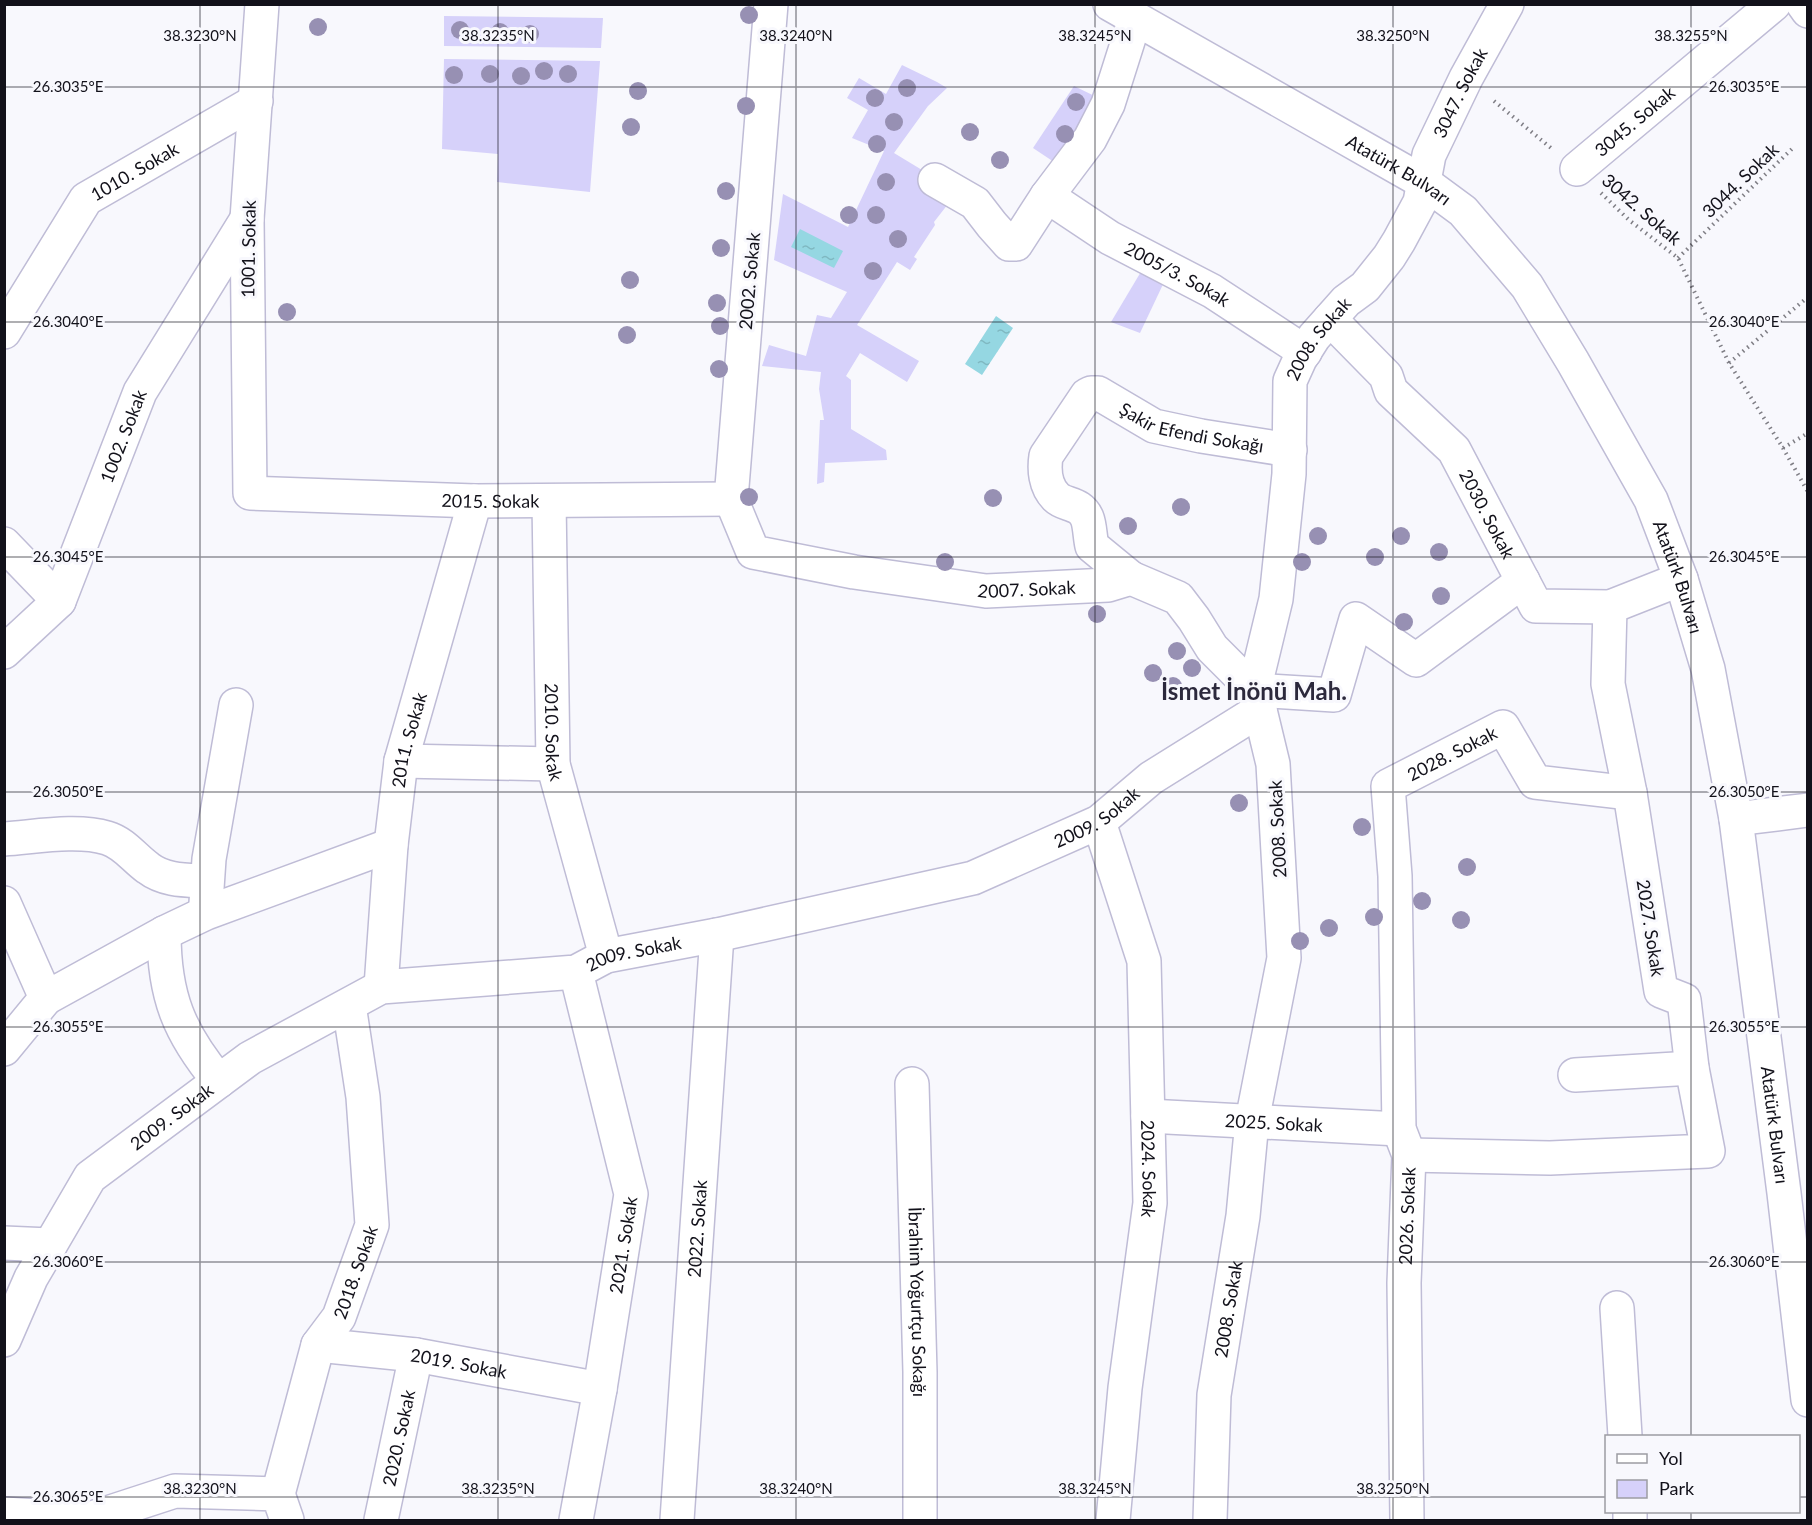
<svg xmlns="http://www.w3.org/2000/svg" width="1812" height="1525" font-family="Lato,sans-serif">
<defs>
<pattern id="water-ripples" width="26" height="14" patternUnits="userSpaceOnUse" patternTransform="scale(1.5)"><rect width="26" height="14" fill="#95d7e2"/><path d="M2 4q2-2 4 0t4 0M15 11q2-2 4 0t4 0" fill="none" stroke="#7fb8c1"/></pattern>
</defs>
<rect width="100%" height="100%" fill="#f8f8fd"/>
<g fill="#d6d1fa">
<polygon points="444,16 603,18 601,48 444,46"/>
<polygon points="444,59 600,61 590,192 497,182 498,154 442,149"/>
<polygon points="902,65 937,82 947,88 928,106 894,153 927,173 919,185 948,204 934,222 935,225 914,257 917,259 910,270 897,262 857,325 919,361 907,382 860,353 846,376 851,380 851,429 886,450 887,460 825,463 824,482 817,484 820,420 824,420 819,389 821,372 762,366 769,345 806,356 817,315 831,318 847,292 774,260 783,194 848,227 884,151 852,138 868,110 847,98 859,78 886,94"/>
<polygon points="1074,86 1107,102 1060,166 1033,148"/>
<polygon points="1145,265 1166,278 1140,333 1111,322"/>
</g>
<g fill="url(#water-ripples)">
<polygon points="800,229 843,251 834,268 791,247"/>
<polygon points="996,316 1013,328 982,375 965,364"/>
</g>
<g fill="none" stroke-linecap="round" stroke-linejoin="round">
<defs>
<g id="minor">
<path id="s1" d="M262,4L247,219L250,493L475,501L731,499"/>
<path id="s2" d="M771,4L731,499L753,552L854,572L986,591L1108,585L1131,578L1178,598L1194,619L1212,648L1254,690L1334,695L1356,619L1416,660L1523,581"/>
<path id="s3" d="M1110,4L1425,183L1463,211L1527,286L1573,362L1651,500L1681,579L1708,669L1736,819L1784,1193L1808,1400"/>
<polyline points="1803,4 1808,11"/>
<path id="s4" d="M1577,169L1774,4"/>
<polyline points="935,180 975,203 992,225 1009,244 1016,244 1047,196 1090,139 1108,104 1135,19"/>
<path id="s5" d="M1047,196L1110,238L1212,291L1305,352"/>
<path id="s6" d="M1330,319L1386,376L1391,391L1454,450L1536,606L1610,607L1681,579"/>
<path id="s7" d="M4,332L86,199L256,101"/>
<path id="s8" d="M549,501L553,764L606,956"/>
<polyline points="4,544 59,601"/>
<path id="s9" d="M1131,578L1092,546C1090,538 1090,525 1087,518C1080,502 1065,506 1056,497C1045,486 1044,469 1046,456L1087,395L1091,393H1098L1154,426L1201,436L1290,450"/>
<path id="s10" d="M4,652L59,601L140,392L247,219"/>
<polyline points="401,761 553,764"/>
<polyline points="1736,819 1808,810"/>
<path id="s11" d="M1099,822L1144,961L1150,1203L1125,1388L1113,1520"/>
<path d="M4,839C35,837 77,829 107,838C124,843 134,858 148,868C165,881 186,880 206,881"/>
<polyline points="4,903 46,998 164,933 206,913 391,845"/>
<polyline points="206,903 209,859 236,705"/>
<path d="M164,933C164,996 179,1033 219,1081"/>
<path id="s12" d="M381,987L391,845L401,761L475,501"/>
<polyline points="4,1049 46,998"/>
<polyline points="1575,1075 1692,1068"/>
<path id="s13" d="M912,1084L920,1372V1520"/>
<path id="s14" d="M1148,1116L1399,1129"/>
<polyline points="1409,1155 1550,1158 1708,1151 1692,1068 1684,1000 1661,991 1630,793 1608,684 1610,607"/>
<polyline points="4,1243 50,1245"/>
<polyline points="1617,1308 1625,1436"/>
<path id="s15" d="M4,1340L31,1278L90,1177L250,1058L381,987L576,972L606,956L717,935L973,878L1099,822L1151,778L1260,710"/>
<path id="s16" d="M318,1345L416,1355L600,1389"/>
<path id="s17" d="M278,1494L318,1345L339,1317L372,1225L363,1097L349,1005"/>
<polyline points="1630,1512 1630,1520"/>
<polyline points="4,1514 89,1519 175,1491 278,1494 287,1520"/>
<path id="s18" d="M381,1520L416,1355"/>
<path id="s19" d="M576,1520L600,1389L631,1194L576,972"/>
<path id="s20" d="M677,1520L717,935"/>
<path id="s21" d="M1210,1520L1214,1395L1243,1216L1252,1121L1284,958L1273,764L1260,710L1254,690L1276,599L1289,474L1290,381L1300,359L1314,337L1346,301L1365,287L1389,257L1399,241L1420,202L1429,155L1466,78L1507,4"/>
<path id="s22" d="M1407,1520L1404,1283L1409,1155L1399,1129L1395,876L1388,786L1503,727L1535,782L1630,793"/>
</g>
</defs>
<use href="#minor" stroke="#bfbcd6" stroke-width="36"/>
<g stroke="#7f7e85" stroke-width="4" stroke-dasharray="1.5 4.5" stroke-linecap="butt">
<polyline points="1494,101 1551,148"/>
<polyline points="1601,193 1629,220 1678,258 1729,363 1783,448 1808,492"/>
<polyline points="1678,258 1794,147"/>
<polyline points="1729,363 1808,297"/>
<polyline points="1783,448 1808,433"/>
</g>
<use href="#minor" stroke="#fff" stroke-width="33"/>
</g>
<g fill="#9790b3">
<circle cx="749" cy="15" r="9"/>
<circle cx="318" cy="27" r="9"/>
<circle cx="460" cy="30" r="9"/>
<circle cx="500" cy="32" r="9"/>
<circle cx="530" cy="34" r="9"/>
<circle cx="544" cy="71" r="9"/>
<circle cx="490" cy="74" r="9"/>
<circle cx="568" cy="74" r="9"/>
<circle cx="454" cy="75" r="9"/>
<circle cx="521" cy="76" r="9"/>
<circle cx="907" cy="88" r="9"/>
<circle cx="638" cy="91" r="9"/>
<circle cx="875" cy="98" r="9"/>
<circle cx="1076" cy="102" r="9"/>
<circle cx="746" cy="106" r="9"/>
<circle cx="894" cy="122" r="9"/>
<circle cx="631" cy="127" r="9"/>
<circle cx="970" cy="132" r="9"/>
<circle cx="1065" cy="134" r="9"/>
<circle cx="877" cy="144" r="9"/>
<circle cx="1000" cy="160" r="9"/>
<circle cx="886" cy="182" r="9"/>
<circle cx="726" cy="191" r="9"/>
<circle cx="849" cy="215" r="9"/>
<circle cx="876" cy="215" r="9"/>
<circle cx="898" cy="239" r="9"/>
<circle cx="721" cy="248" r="9"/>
<circle cx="873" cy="271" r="9"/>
<circle cx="630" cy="280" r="9"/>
<circle cx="717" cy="303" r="9"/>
<circle cx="287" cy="312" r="9"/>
<circle cx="720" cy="326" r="9"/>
<circle cx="627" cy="335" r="9"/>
<circle cx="719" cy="369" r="9"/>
<circle cx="749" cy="497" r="9"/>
<circle cx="993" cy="498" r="9"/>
<circle cx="1181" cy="507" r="9"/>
<circle cx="1128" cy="526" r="9"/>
<circle cx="1318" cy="536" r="9"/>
<circle cx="1401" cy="536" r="9"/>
<circle cx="1439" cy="552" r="9"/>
<circle cx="1375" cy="557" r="9"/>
<circle cx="945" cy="562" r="9"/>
<circle cx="1302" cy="562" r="9"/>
<circle cx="1441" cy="596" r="9"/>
<circle cx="1097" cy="614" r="9"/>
<circle cx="1404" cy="622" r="9"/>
<circle cx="1177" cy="651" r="9"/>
<circle cx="1192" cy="668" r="9"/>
<circle cx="1153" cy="673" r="9"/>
<circle cx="1173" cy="686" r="9"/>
<circle cx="1239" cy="803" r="9"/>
<circle cx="1362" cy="827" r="9"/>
<circle cx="1467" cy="867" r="9"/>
<circle cx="1422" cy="901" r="9"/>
<circle cx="1374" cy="917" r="9"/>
<circle cx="1461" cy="920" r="9"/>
<circle cx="1329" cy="928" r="9"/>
<circle cx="1300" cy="941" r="9"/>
</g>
<path fill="none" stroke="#12111a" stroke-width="1.5" stroke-opacity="0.45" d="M200,4V1520M498,4V1520M796,4V1520M1095,4V1520M1393,4V1520M1691,4V1436M4,87H1808M4,322H1808M4,557H1808M4,792H1808M4,1027H1808M4,1262H1808M4,1497H1606M1798,1497H1808M1691,1512V1520"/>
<g text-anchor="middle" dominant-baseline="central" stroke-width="6" stroke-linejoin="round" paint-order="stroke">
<g font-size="18" fill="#12111a" stroke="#f8f8fd">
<text stroke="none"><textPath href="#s21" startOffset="1492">3047. Sokak</textPath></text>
<text stroke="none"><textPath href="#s4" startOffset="75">3045. Sokak</textPath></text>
<text stroke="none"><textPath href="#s3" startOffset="333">Atatürk Bulvarı</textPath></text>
<text stroke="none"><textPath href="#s7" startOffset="212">1010. Sokak</textPath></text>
<text transform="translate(1740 180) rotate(-44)">3044. Sokak</text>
<text transform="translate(1642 209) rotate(41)">3042. Sokak</text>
<text transform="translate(248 249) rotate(-89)">1001. Sokak</text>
<text stroke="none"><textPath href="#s5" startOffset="152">2005/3. Sokak</textPath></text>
<text transform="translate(749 281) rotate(-85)">2002. Sokak</text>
<text stroke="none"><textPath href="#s21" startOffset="1202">2008. Sokak</textPath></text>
<text stroke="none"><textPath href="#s9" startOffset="348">Şakir Efendi Sokağı</textPath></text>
<text stroke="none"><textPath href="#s10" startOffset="252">1002. Sokak</textPath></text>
<text stroke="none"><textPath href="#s1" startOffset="730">2015. Sokak</textPath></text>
<text stroke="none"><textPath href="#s6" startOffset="254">2030. Sokak</textPath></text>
<text stroke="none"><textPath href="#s3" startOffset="837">Atatürk Bulvarı</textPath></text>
<text stroke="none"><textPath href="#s2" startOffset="831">2007. Sokak</textPath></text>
<text stroke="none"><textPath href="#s8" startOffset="231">2010. Sokak</textPath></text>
<text stroke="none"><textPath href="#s12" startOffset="249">2011. Sokak</textPath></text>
<text stroke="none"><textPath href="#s22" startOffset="808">2028. Sokak</textPath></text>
<text stroke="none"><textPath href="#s15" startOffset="1276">2009. Sokak</textPath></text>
<text transform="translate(1277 829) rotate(-93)">2008. Sokak</text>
<text transform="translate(1651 928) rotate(81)">2027. Sokak</text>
<text stroke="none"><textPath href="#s15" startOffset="790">2009. Sokak</textPath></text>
<text stroke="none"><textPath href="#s15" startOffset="286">2009. Sokak</textPath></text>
<text stroke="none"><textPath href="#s14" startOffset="126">2025. Sokak</textPath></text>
<text stroke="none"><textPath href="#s3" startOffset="1395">Atatürk Bulvarı</textPath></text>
<text stroke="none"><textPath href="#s11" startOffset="354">2024. Sokak</textPath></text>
<text stroke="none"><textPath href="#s22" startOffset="304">2026. Sokak</textPath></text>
<text stroke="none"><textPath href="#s20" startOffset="292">2022. Sokak</textPath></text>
<text stroke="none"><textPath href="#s19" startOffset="279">2021. Sokak</textPath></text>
<text stroke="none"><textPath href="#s17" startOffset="237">2018. Sokak</textPath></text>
<text stroke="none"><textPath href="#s13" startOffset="218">İbrahim Yoğurtçu Sokağı</textPath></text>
<text stroke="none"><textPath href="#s21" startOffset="212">2008. Sokak</textPath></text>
<text stroke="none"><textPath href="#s16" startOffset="142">2019. Sokak</textPath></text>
<text stroke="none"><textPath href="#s18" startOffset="84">2020. Sokak</textPath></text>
</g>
<g font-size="24" font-weight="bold" fill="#2c293c" stroke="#f8f8fd">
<text x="1254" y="690">İsmet İnönü Mah.</text>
</g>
</g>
<g font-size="15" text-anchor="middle" fill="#12111a" stroke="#f8f8fd" stroke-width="6" stroke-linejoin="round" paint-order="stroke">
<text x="200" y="41">38.3230°N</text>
<text x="498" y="41">38.3235°N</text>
<text x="796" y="41">38.3240°N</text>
<text x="1095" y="41">38.3245°N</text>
<text x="1393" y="41">38.3250°N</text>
<text x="1691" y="41">38.3255°N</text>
<text x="1744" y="92">26.3035°E</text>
<text x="68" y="92">26.3035°E</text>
<text x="1744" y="327">26.3040°E</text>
<text x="68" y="327">26.3040°E</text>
<text x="1744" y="562">26.3045°E</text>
<text x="68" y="562">26.3045°E</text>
<text x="1744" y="797">26.3050°E</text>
<text x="68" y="797">26.3050°E</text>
<text x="1744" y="1032">26.3055°E</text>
<text x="68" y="1032">26.3055°E</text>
<text x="68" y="1267">26.3060°E</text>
<text x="1744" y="1267">26.3060°E</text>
<text x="200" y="1494">38.3230°N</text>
<text x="498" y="1494">38.3235°N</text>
<text x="796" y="1494">38.3240°N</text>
<text x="1095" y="1494">38.3245°N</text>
<text x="1393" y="1494">38.3250°N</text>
<text x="68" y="1502">26.3065°E</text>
</g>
<rect width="1812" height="1525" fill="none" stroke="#12111a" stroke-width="12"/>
<rect x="1605" y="1435" width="195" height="78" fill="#f8f8fd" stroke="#9c9ca2" stroke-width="1.5"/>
<rect x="1617" y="1454" width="30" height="9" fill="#ffffff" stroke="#9c9ca2" stroke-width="1.5"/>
<text x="1659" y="1465" font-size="18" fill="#12111a">Yol</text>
<rect x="1617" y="1480" width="30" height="18" fill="#d6d1fa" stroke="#9c9ca2" stroke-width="1.5"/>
<text x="1659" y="1495" font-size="18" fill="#12111a">Park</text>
</svg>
